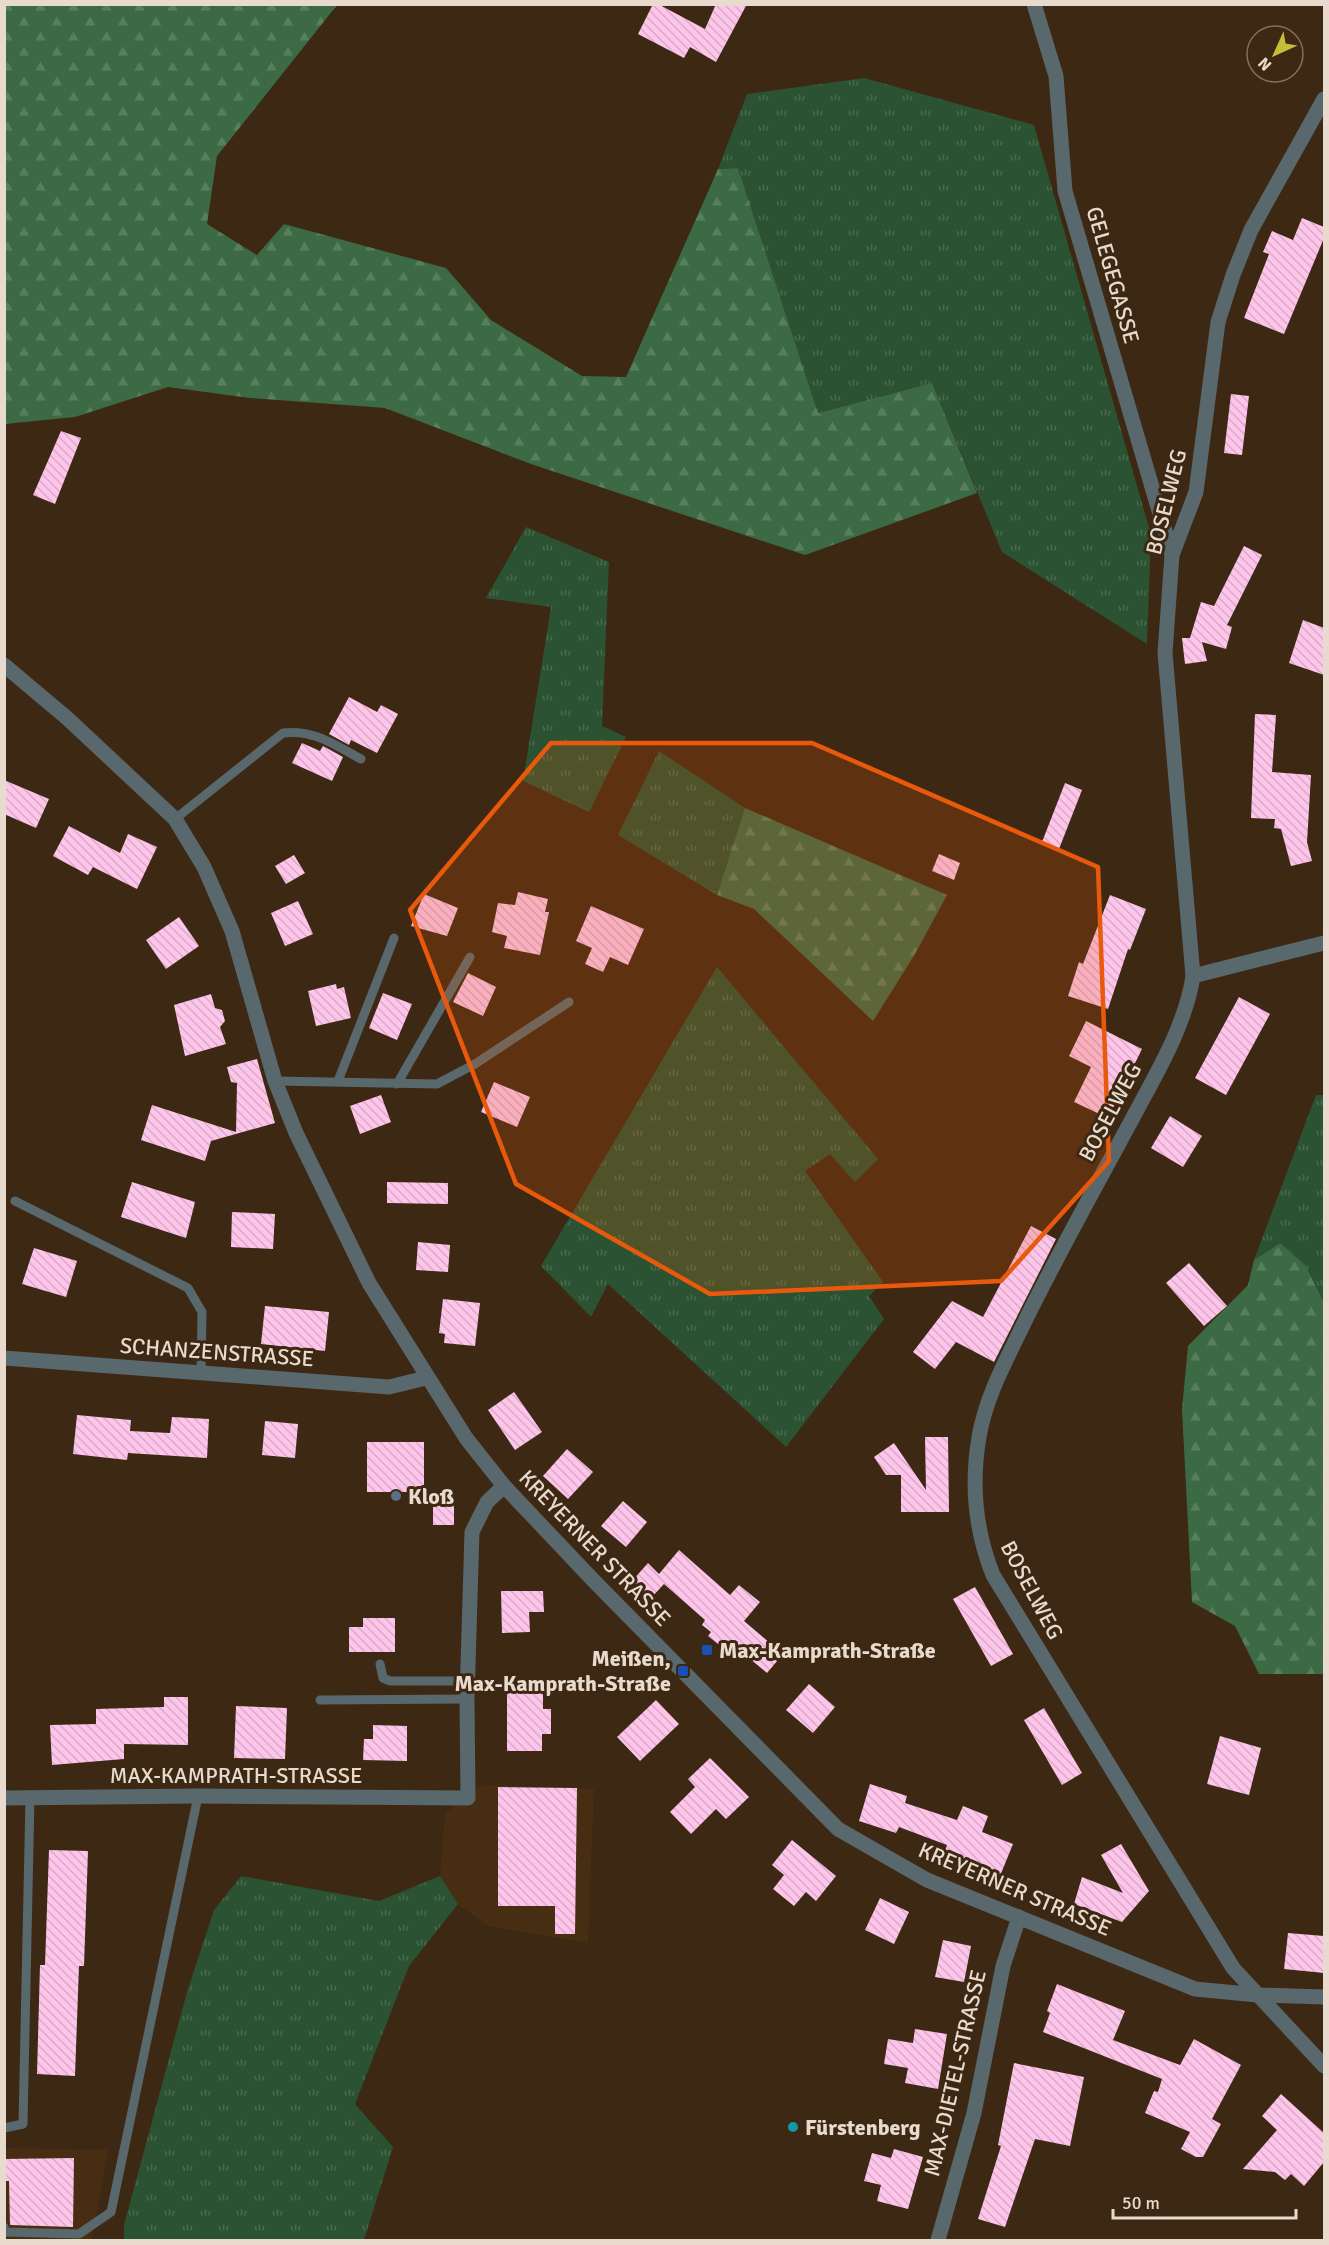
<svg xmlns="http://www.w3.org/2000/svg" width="1329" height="2245" font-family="Signika,sans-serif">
<defs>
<pattern id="grass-tufts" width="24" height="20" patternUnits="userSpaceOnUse" patternTransform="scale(1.5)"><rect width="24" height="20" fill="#2b5233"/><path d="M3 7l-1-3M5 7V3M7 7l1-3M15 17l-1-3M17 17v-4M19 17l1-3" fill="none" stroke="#4a6a4f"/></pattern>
<pattern id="forest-firs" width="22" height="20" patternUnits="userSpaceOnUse" patternTransform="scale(1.5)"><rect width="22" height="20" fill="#3b6a44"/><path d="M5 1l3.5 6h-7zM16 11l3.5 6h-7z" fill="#577f5e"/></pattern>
<pattern id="building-back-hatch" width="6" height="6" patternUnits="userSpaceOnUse" patternTransform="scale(1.5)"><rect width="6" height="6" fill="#fec5eb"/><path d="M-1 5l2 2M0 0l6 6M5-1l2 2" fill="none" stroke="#d9abc8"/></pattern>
</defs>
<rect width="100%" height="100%" fill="#3c2813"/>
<g fill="#472e13">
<polygon points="483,1785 594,1789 588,1943 488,1926 458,1904 440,1876 445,1813"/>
<polygon points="5,2148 108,2150 92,2240 5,2240"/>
</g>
<g fill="url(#grass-tufts)">
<polygon points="864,78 1034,125 1151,535 1147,644 1002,552 932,383 818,413 738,168 718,169 747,94"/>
<polygon points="526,527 609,562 602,726 626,737 589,812 523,781 551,607 486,598"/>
<polygon points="659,751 745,808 717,895 618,835"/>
<polygon points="717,967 878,1159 855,1182 830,1154 805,1171 883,1282 869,1296 884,1319 786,1447 608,1284 591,1317 541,1266"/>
<polygon points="1316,1095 1324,1095 1324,1303 1280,1243 1254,1260"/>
<polygon points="241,1876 379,1901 440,1876 458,1904 409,1966 355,2104 393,2147 364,2240 124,2240 124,2225 187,1992 214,1910"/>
</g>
<g fill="url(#forest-firs)">
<polygon points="5,4 337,5 217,156 207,224 257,255 284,224 446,268 491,320 582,376 626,377 718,169 738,168 818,413 932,383 977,493 805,555 531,464 385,408 250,398 168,387 75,417 5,424"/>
<polygon points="745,808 947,895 915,954 873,1021 754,909 717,895"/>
<polygon points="1280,1243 1305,1265 1324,1303 1324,1674 1259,1674 1235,1626 1192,1602 1182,1409 1188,1346 1248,1285 1254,1260"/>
</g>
<g fill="url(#building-back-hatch)">
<polygon points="653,4 658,4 705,29 716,4 747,4 716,62 690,47 684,58 638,34"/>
<polygon points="1302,218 1324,227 1324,238 1284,334 1244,318 1269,254 1263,252 1272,231 1293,240"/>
<polygon points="1231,394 1249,396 1242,455 1224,453"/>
<polygon points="61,431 81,438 55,504 33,495"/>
<polygon points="1244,546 1262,555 1227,625 1232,627 1226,649 1202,642 1207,661 1185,664 1182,638 1190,638 1201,602 1214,606"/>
<polygon points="1303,620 1324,628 1324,675 1289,663"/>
<polygon points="349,697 377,712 381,705 398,714 377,753 351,740 349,745 329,734"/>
<polygon points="1255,714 1276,715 1272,772 1311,775 1307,842 1312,861 1291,866 1281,829 1274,828 1275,819 1251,818"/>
<polygon points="302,743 320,751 323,746 343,757 332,781 292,763"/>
<polygon points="4,780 49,799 36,828 4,814"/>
<polygon points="1065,783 1082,790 1059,849 1042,842"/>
<polygon points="69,826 120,853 128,834 157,847 137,889 93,867 88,875 53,856"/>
<polygon points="939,854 960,863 954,880 932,871"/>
<polygon points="294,855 305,873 286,884 275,866"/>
<polygon points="518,892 548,899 545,912 549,912 540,955 504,948 507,936 492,932 498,903 515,905"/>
<polygon points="424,894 458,908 447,936 411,926"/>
<polygon points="1110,895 1146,909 1130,950 1128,949 1108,1009 1068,996 1079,962 1083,964"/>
<polygon points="298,901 313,934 285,946 271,913"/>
<polygon points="591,906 644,929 628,965 610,957 603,972 585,964 592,948 576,941"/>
<polygon points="179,917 199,946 166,969 146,940"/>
<polygon points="468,973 496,987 483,1016 453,1002"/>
<polygon points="336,984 337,989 344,987 351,1018 316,1026 308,991"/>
<polygon points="383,993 412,1004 397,1040 369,1028"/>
<polygon points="211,994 215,1008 222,1010 225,1021 220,1027 226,1044 185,1056 174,1005"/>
<polygon points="1239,997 1270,1014 1226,1095 1195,1078"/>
<polygon points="1086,1021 1142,1049 1108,1118 1074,1102 1091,1067 1069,1056"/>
<polygon points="257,1059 275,1123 211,1141 205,1161 141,1140 152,1105 236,1132 237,1083 231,1082 227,1067"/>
<polygon points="494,1082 530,1097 517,1127 481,1112"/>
<polygon points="381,1095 391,1122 360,1134 350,1106"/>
<polygon points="1170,1116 1202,1136 1183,1167 1151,1148"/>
<polygon points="132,1182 195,1202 186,1238 121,1217"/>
<polygon points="387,1182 448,1183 448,1204 387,1203"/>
<polygon points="232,1212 275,1214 273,1249 231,1247"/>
<polygon points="1031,1226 1056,1239 994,1362 956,1342 935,1369 913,1352 952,1301 983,1317"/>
<polygon points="418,1242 450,1245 448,1272 416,1270"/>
<polygon points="34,1248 77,1261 66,1297 22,1284"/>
<polygon points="1189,1263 1227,1306 1204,1326 1166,1283"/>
<polygon points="443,1299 480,1303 475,1346 444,1343 445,1334 439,1333"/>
<polygon points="265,1306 329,1312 325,1351 261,1344"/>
<polygon points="514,1392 542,1432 515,1450 488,1410"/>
<polygon points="77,1415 131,1420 130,1431 170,1433 172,1417 209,1419 207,1458 128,1453 127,1460 73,1454"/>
<polygon points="265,1421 298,1424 295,1458 262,1455"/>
<polygon points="925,1437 948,1437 949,1512 901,1512 901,1475 886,1475 874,1457 894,1443 926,1490"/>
<rect x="367" y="1442" width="57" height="50"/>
<polygon points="567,1449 593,1472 568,1499 543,1476"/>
<polygon points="623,1501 647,1522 626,1547 601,1526"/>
<rect x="433" y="1504" width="21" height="21"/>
<polygon points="679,1550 730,1595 739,1585 760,1602 744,1621 783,1654 767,1673 738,1649 735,1653 725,1645 723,1648 708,1636 711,1632 702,1625 705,1620 664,1584 651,1598 632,1581 648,1563 659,1574"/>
<polygon points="975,1587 1013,1654 991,1666 953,1599"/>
<polygon points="501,1591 543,1591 544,1612 529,1612 530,1632 502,1633"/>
<polygon points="363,1618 395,1618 395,1652 349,1652 349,1627 363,1627"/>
<polygon points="809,1684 835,1707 813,1733 786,1710"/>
<polygon points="507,1690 543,1690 543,1709 551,1709 551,1734 542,1734 542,1751 507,1751"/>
<polygon points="164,1697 188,1697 188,1745 124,1744 124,1759 52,1765 50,1725 96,1724 96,1709 164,1707"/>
<polygon points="656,1700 679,1724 640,1761 617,1737"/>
<polygon points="236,1706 287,1708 285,1759 234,1758"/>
<polygon points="1044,1708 1082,1773 1062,1785 1024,1720"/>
<polygon points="373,1725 407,1726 407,1761 363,1760 364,1739 373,1739"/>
<polygon points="1220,1736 1261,1748 1249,1795 1207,1784"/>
<polygon points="710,1758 749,1797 726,1819 716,1809 691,1834 670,1812 695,1787 688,1779"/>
<polygon points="870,1784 907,1796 905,1803 957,1820 963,1806 988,1816 982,1832 1013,1844 1000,1876 944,1853 947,1845 899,1827 896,1833 859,1821"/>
<polygon points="498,1787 577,1788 575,1934 555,1934 555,1906 498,1906"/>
<polygon points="792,1840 836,1876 816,1901 806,1892 794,1906 773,1889 784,1875 772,1865"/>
<polygon points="1121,1844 1149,1891 1122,1922 1074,1904 1082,1877 1123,1893 1101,1855"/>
<polygon points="49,1850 88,1851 84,1966 79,1966 75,2076 37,2074 40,1965 45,1965"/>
<polygon points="880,1898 909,1912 894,1944 865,1930"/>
<polygon points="1288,1933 1324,1936 1324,1973 1284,1969"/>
<polygon points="943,1940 971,1946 964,1982 935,1977"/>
<polygon points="1057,1984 1125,2011 1113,2040 1180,2065 1194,2039 1241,2065 1212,2119 1221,2124 1203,2157 1196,2157 1181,2149 1190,2132 1145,2113 1154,2091 1158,2092 1162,2079 1043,2032 1050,2013 1047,2011"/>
<polygon points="915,2029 947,2034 938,2089 905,2083 908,2068 884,2064 888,2039 913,2043"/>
<polygon points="1014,2063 1084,2077 1070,2146 1035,2139 1005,2227 978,2219 1001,2146 998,2145"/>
<polygon points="1281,2094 1324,2133 1324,2162 1304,2186 1291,2174 1285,2180 1275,2172 1243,2169 1277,2130 1262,2116"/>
<polygon points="894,2149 923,2157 908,2209 877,2201 881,2185 864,2181 872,2153 891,2158"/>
<polygon points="74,2158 73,2227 10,2225 9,2181 4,2181 4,2159"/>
</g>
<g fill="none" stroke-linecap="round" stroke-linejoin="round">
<g stroke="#58686c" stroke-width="9">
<path d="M175,819L283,733C313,729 335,745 361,759"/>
<polyline points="275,1081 437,1084 475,1064 569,1002"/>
<polyline points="338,1081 394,938"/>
<polyline points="397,1084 470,957"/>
<polyline points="15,1201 188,1288 202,1312 201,1373"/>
<polyline points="380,1664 383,1678 390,1681 468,1681"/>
<polyline points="320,1700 467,1699"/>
<polyline points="4,2128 23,2124 30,1798"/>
<polyline points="4,2227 5,2232 79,2234 111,2212 198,1796"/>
</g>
<g stroke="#58686c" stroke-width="15">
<polyline points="1034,4 1056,76 1065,191 1172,555"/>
<path d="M1324,99L1251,230L1233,275L1218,322L1196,492L1172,555L1165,653L1193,976C1186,1023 1159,1069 1137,1110C1100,1179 1061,1248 1026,1319C1008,1357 986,1395 979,1437C971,1484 975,1530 993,1575L1233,1968L1324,2066"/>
<polyline points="4,665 67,718 175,819 204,867 232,931 275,1081 296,1133 369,1283 466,1438 504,1486 593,1580 838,1829 927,1880 1195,1989 1258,1995 1324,1997"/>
<polyline points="1193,976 1324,943"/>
<polyline points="4,1358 389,1387 426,1378"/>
<polyline points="4,1798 198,1796 468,1798 467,1699 472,1532 487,1502 504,1486"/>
<polyline points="938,2240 974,2113 1003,1966 1019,1917"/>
</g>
</g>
<path fill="#e8590c" fill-opacity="0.2" stroke="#e8590c" stroke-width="4.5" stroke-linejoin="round" d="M551,743H812L1098,867L1109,1161L1001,1281L710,1294L516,1184L410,910Z"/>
<circle fill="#5c6f8a" stroke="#3c2813" stroke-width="2" cx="396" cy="1496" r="6"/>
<g fill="#1a4fb4" stroke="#3c2813" stroke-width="2">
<rect x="701" y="1644" width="12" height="12" rx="3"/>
<rect x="677" y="1665" width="12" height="12" rx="3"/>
</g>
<circle fill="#0f9aa8" stroke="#3c2813" stroke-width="2" cx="793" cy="2127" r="6"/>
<g text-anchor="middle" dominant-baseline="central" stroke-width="6" stroke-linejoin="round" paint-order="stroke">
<g font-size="22" fill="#e8dbce" stroke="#3c2813">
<text transform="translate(1113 275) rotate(74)">GELEGEGASSE</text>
<text transform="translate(1166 502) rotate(-76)">BOSELWEG</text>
<text transform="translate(1110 1112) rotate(-62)">BOSELWEG</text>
<text transform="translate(217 1352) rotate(4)">SCHANZENSTRASSE</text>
<text transform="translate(595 1548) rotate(46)">KREYERNER STRASSE</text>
<text transform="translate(1032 1590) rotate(62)">BOSELWEG</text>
<text x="236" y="1775">MAX-KAMPRATH-STRASSE</text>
<text transform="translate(1015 1889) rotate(23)">KREYERNER STRASSE</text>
<text transform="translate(955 2073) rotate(-77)">MAX-DIETEL-STRASSE</text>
</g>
<g font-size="22" font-weight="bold" fill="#e8dbce" stroke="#3c2813" text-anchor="start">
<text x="408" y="1496">Kloß</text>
<text x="719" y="1650">Max-Kamprath-Straße</text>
<text x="671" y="1658" text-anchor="end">Meißen,<tspan x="671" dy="25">Max-Kamprath-Straße</tspan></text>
<text x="805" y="2127">Fürstenberg</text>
</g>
</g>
<rect width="1329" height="2245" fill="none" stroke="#e8dbce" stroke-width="12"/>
<g transform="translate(1275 54) rotate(225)"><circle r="28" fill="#3c2813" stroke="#81705e" stroke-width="1.5"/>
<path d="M0-4.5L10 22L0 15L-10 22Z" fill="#c6bc3c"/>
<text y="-9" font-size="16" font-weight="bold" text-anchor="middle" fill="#e8dbce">N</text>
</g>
<path d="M1113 2209v9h183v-9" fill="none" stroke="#e8dbce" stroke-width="3"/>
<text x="1122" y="2209" font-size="18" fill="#e8dbce" stroke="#3c2813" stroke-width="4.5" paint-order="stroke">50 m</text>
</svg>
